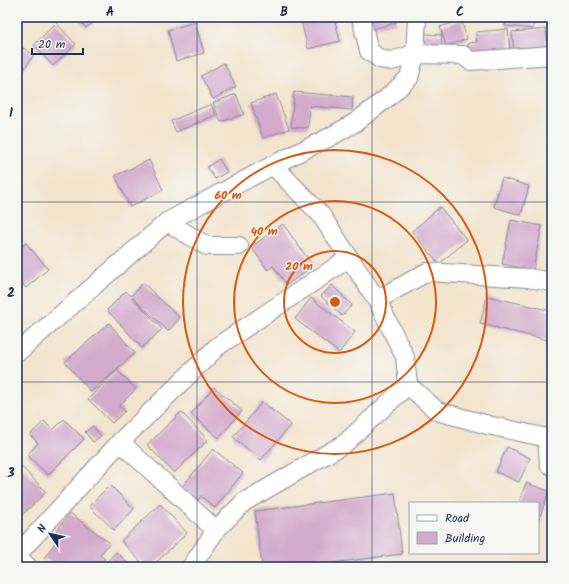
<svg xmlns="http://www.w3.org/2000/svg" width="569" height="584" font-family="Kalam,sans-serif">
<rect width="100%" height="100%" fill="#f6f6f2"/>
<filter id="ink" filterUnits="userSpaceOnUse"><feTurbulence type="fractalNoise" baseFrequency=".025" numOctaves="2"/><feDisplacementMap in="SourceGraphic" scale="8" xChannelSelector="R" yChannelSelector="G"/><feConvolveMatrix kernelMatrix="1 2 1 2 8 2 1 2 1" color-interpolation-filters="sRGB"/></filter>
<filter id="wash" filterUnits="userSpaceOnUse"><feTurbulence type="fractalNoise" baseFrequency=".012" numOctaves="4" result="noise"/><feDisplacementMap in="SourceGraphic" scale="16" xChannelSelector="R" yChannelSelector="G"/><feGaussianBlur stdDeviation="0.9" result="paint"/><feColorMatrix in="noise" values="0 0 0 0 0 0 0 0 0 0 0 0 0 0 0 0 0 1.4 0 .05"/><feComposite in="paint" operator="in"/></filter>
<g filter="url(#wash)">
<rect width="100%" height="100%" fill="#f3e4cd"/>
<g id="blocks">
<g fill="#d3abcd">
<polygon points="77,17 101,17 86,28"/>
<polygon points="300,17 334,17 340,41 308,49"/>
<polygon points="366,17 395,17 396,23 368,30"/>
<polygon points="506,17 534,19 533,29 505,26"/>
<polygon points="461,20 467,39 446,46 440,27"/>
<polygon points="195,22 204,53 176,61 168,30"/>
<polygon points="56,23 76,44 53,66 34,45"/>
<polygon points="508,29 510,51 469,56 468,43 477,42 476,32"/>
<polygon points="546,29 548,49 514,52 512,32"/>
<polygon points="424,34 442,35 441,47 423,45"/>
<polygon points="23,48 34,55 17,79 17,57"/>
<polygon points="224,63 236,87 213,99 201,76"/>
<polygon points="294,92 353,97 352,110 310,106 308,128 291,127"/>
<polygon points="236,94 244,114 221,122 213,103"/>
<polygon points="276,94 289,129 263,138 251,103"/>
<polygon points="211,104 216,115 176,132 171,121"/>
<polygon points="219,159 227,172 215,179 207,167"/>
<polygon points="149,160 163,190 130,207 115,176"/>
<polygon points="502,178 529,186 521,215 494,207"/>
<polygon points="440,207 467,240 439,264 412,231"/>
<polygon points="511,220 542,226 533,270 502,264"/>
<polygon points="283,224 313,266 287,285 273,266 268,270 251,247"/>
<polygon points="26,243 48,269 26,288 17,278 17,251"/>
<polygon points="143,283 180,318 168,331 132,297 162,329 142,348 107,310 126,291 131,296"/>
<polygon points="332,285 352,305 342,316 321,296"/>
<polygon points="487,296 552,311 552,341 480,324"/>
<polygon points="311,298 355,332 339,353 295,319"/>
<polygon points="109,323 135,353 91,392 65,362"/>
<polygon points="117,370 136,389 119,406 125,411 112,423 88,399"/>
<polygon points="214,387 242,411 219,438 191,414"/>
<polygon points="262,402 291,425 261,460 233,437"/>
<polygon points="181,412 208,440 174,473 147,445"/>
<polygon points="64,419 84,439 48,475 27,455 38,443 30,435 44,421 53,430"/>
<polygon points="93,426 101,436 93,442 85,432"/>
<polygon points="507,447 530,458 519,482 496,472"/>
<polygon points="213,449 243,473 215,508 201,496 198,500 182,487"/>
<polygon points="17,462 46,492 19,518 17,515"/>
<polygon points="526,483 549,491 538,522 538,503 519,503"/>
<polygon points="110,485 134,509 114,530 89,506"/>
<polygon points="395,493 402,554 301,567 262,567 255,511"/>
<polygon points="160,504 187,533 151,567 146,567 121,541"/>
<polygon points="70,513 110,543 100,555 105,559 99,567 86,567 81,563 77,567 57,567 44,558 58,539 53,535"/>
<polygon points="116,552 132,567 102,567"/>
</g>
</g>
</g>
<g filter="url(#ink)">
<use href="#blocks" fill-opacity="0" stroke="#878a96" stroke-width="1"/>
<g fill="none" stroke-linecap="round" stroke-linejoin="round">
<defs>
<g id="street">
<polyline points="361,17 369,51 380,59 391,61 415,54 463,55 470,61 552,55"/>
<polyline points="167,222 207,246 239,246"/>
<polyline points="377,300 427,272 528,278 552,282"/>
<polyline points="17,353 167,222 273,165 328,138 356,122 387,98 409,78 415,54 417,17"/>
<polyline points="408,385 437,411 488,425 547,438 552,435"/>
<polyline points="547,438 549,464 552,466"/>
<polyline points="120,442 216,530"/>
<polyline points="17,555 120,442 218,346 349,258"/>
<polyline points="17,557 28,567"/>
<polyline points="191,567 216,530 244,502 344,444 408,385 405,357 377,300 321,215 273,165"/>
</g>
</defs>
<use href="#street" stroke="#878a96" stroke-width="20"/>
<use href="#street" stroke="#fff" stroke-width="18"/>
</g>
</g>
<path fill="none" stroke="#1b2f5e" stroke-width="1" stroke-opacity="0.55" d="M197,17V567M372,17V567M17,202H552M17,382H552"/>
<g fill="none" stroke="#de5710" stroke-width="2">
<circle cx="335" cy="302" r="51"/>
<circle cx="335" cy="302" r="101"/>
<circle cx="335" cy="302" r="152"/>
</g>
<circle cx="335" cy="302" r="6" fill="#de5710" stroke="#f6f6f2" stroke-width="2"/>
<g font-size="12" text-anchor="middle" font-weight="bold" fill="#de5710" stroke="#f6f6f2" stroke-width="3" stroke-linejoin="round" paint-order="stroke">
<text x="228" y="199">60 m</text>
<text x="264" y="235">40 m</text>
<text x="299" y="270">20 m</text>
</g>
<rect width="569" height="584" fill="none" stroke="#f6f6f2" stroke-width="44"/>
<rect x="409" y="502" width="130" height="52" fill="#f6f6f2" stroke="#9ea6b7"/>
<rect x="417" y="515" width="20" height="6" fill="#ffffff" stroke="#9ea6b7"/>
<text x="445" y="522" font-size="12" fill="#1b2f5e">Road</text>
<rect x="417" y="532" width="20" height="12" fill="#d3abcd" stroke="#9ea6b7"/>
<text x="445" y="542" font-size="12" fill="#1b2f5e">Building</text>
<g transform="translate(50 534) rotate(304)" stroke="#f6f6f2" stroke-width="3" paint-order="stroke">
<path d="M0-3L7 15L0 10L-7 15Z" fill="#1b2f5e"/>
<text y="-6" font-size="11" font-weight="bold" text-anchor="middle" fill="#1b2f5e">N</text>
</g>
<path d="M32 48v6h51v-6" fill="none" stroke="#1b2f5e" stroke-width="2"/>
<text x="38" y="48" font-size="12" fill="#1b2f5e" stroke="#f6f6f2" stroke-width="3" paint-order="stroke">20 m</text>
<rect x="22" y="22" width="525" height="540" fill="none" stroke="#1b2f5e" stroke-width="1.5"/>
<g font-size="13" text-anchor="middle" font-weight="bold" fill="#1b2f5e">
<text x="110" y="16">A</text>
<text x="284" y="16">B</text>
<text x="460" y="16">C</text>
<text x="11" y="117">1</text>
<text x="11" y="297">2</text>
<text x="11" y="477">3</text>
</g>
</svg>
